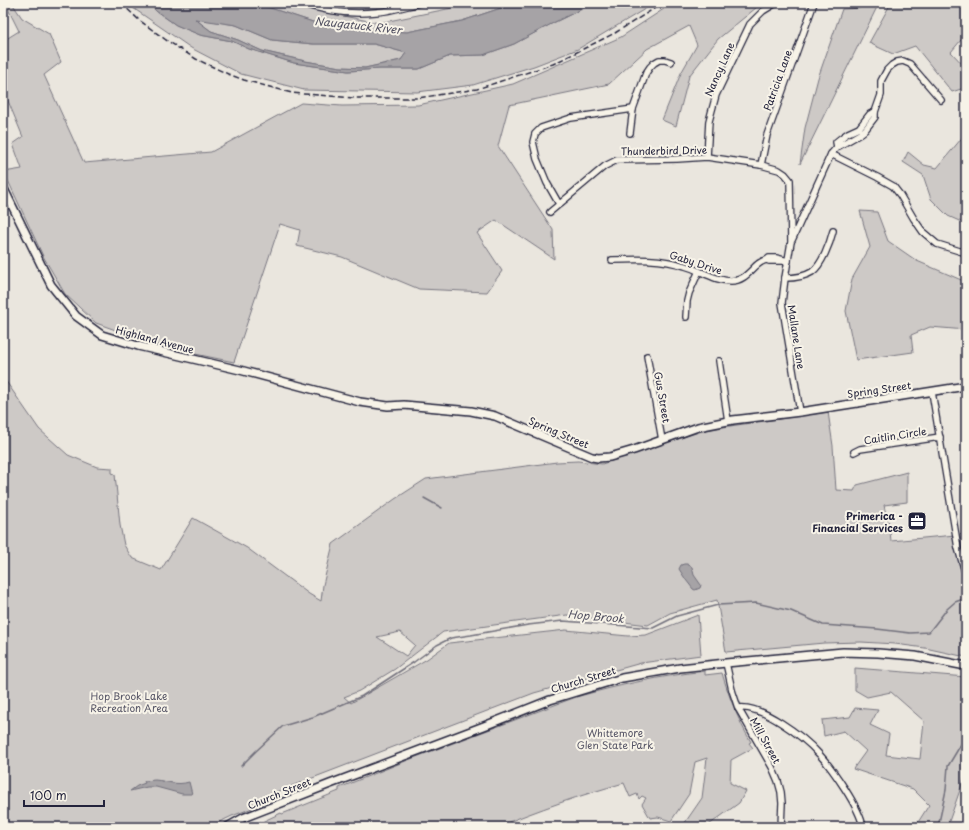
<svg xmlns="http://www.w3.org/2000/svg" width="969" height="830" font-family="'Playpen Sans',sans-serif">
<rect width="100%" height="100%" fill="#eae6de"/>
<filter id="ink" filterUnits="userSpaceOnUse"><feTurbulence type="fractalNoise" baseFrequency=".025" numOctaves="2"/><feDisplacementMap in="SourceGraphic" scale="8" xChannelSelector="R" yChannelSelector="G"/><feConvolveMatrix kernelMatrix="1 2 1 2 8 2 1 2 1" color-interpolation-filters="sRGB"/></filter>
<g filter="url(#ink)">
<g fill="#cdc9c6" stroke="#787680" fill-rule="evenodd">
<polygon points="5,3 12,3 22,18 49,34 61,62 44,75 84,163 211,152 301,103 342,106 418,105 513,84 621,37 673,3 762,3 718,39 689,76 676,126 662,120 681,73 697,45 689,26 647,49 609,84 509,105 498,146 553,230 554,259 496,220 477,233 502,271 487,292 419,289 342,257 297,246 300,230 280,224 234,362 166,348 96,323 65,294 43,256 4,172 22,169 13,144 23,137 6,96 3,97 3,41 19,31"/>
<polygon points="128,3 148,3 156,11 176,25 200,35 232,41 249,49 294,63 348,71 380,69 419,69 450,56 483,55 514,44 553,23 594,3 655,3 578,49 534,66 473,85 417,92 304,90 241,74 191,48 133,8"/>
<polygon points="255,3 290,3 297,6 333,14 379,23 452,8 455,3 515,3 510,5 462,21 407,32 366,30 319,24"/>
<polygon points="863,3 879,3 800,164 805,128 818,78 842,9 860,8"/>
<polygon points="891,3 966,3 966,45 961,40 951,52 966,68 966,89 964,88 952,92 915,46 893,54 869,43"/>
<polygon points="194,18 236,25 272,40 313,44 374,44 406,53 401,60 365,68 340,67 305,61 262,51 238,40 211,31"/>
<polygon points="966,133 966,224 948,216 931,199 923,175 903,162 908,152 924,165 937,168"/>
<polygon points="860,211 877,212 888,241 917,261 966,282 966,330 930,327 911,335 913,352 856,360 846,311 852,279 870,247"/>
<path d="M3,377L39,429L68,455L97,467L112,468V473L115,474L120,525L124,545L132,558L161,570L193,518L247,548L309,594L321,601L323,585L333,544L395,499L426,479L557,462L578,461L602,464L702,431L723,427L828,412L833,446L836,490L854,491L857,485L907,472V502L884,505L887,520L889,522L891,541L966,534V657L925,648L895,644L861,642L824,643L726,652L717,600L670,613L648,625L567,615L443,632L395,669L359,691L344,697L351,703L427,659L449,643L566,630L628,636L646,635L698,615L701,655L641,663L534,693L263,797L265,803L232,816L209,827H3ZM400,632L415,645L406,656L377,637Z"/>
<polygon points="855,668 966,677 966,773 947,827 915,827 929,805 913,789 853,769 866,751 844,731 824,736 822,720 850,717 855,708 878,710 870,725 889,734 886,755 920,759 924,721 891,692 867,697 855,690"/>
<path d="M705,671V675L722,673C729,697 738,720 751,742L749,743L753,748L731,760L730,783L746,791L739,803L706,827H682L702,798L707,758L695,762L689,794L671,821L658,817L650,818L642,804L646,798L642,796L639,799L637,794L630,797L624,783C580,795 538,810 496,827H251L281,813L282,814L339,791V788L408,760L576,697C619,685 661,676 705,671Z"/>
</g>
<g fill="#a6a3a6" stroke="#716f7b" fill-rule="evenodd">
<path d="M148,3H255L319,24L366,30L407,32L462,21L510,5L515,3H594L555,22L514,44L483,55L450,56L419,69H380L348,71L294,63L249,49L232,41L200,35L176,25L156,11ZM195,19L236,25L272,40L313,44H374L406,53L401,60L365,68L340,67L305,61L262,51L238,40L211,31Z"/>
<polygon points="684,564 687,564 692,567 694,575 701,585 700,588 695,590 693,589 686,580 679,569 681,565"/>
<path d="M155,780C168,781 176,786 189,782L192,794H182L156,787H147L130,791L137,786L145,783L144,781Z"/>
</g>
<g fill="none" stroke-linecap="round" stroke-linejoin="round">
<g stroke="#716f7b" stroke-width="1.5">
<polyline points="424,498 442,508"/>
<polyline points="241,766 256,751 283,726 313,717 362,696 414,662 437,645 451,638 471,635 528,625 563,621 653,628 677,616 718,605 756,603 791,611 823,625 877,629 910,633 929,632 947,609 955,602 966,598"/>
<polyline points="938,827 946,790 948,766 966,736"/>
</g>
<defs>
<g id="minor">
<path d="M300,3C324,11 351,15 376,12C391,11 405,7 419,3"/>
<polyline points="875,112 881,95 881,81 887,70 892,65 897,62 903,61 910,64 941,100"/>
<polyline points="630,133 633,109 646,73 650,67 654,63 659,60 665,60 671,62"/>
<polyline points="831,154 877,177 893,186 900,195 914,219 923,232 937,244 966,253"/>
<polyline points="707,157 709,121 716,95 750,24 763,11 776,3"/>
<polyline points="761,165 767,135 814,3"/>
<polyline points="559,204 547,183 537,159 533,142 535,134 541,128 571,118 633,109"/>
<polyline points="550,212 605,166 617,160 677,159 707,157 761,165 779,170 785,174 790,180 791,242 785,278 782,303 800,412"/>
<polyline points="792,240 831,154 837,147 860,134 865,130 875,117 875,112 870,114 859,128 848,133 841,138 836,142 837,147"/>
<polygon points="769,258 776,258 788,261 769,261 767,260"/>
<path d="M612,260C637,259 661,258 685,266C700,270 715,281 731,281C749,281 754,261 767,260"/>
<path d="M785,278C794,278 804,277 812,272C822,265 830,243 833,231"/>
<polyline points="686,317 687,301 689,293 699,271"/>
<polyline points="647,356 662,440"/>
<polyline points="719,361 728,421"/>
<polyline points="932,392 958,548 966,575"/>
<polyline points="854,452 860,449 940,437"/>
<polyline points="726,663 732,690 738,708 772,767 778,781 781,792 782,803 781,827"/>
<path d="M738,708C761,704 804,737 819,754C832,768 860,808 863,827"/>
</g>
<g id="major">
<polyline points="3,187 51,285 76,316 102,335 138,346 240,370 360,402 388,406 404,405 471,411 495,416 592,457 598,458 610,457 634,450 698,427 733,420 800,412 966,386"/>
<polyline points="227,827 243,818 330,784 484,726 550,700 622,678 680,668 726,663 843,652 878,653 915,656 966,666"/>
</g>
</defs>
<use href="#minor" stroke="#22223b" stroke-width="8"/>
<use href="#major" stroke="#22223b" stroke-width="10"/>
<use href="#minor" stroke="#f7f3e8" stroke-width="5.5"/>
<use href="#major" stroke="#f7f3e8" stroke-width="7"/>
<polyline stroke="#22223b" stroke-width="1.5" stroke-dasharray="6 3" stroke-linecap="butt" points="121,3 139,20 166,40 196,59 228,74 244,80 292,93 354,98 418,98 477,89 553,64 615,33 663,3"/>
</g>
</g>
<defs>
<symbol id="office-square" viewBox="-11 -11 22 22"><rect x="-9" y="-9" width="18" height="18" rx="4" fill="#22223b" stroke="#f7f3e8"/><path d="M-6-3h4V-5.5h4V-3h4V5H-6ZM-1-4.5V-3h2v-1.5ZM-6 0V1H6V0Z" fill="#fff"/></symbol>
</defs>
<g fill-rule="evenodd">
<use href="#office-square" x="906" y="510" width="22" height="22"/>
</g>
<g text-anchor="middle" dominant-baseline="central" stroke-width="4" stroke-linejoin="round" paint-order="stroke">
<g font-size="10" fill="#22223b" stroke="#f7f3e8">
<text transform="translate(719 69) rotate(-66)">Nancy Lane</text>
<text transform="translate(777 80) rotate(-70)">Patricia Lane</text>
<text transform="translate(664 150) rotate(-1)">Thunderbird Drive</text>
<text transform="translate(696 262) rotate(18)">Gaby Drive</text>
<text transform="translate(797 337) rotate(81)">Mallane Lane</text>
<text transform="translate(155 339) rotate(15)">Highland Avenue</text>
<text transform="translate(879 389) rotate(-8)">Spring Street</text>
<text transform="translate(663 397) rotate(80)">Gus Street</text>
<text transform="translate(559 432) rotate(23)">Spring Street</text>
<text transform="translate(895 435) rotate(-9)">Caitlin Circle</text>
<text transform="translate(583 679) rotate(-17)">Church Street</text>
<text transform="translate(766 740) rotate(61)">Mill Street</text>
<text transform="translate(279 793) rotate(-22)">Church Street</text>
</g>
<g font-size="10" font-weight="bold" fill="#22223b" stroke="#f7f3e8" text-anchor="end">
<text x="903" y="515">Primerica -<tspan x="903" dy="12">Financial Services</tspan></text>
</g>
<g font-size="10" fill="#555465" stroke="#f7f3e8">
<text x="129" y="695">Hop Brook Lake<tspan x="129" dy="12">Recreation Area</tspan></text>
<text x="615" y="732">Whittemore<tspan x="615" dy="12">Glen State Park</tspan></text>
</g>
<g font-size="11" font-style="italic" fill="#504f60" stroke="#f7f3e8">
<text transform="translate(358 25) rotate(6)">Naugatuck River</text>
<text transform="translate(596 616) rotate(5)">Hop Brook</text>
</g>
</g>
<rect width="969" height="830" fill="none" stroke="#f7f3e8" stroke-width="16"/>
<rect x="8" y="8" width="953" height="814" fill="none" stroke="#22223b" stroke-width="1.5" filter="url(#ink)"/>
<path d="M24 800v6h80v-6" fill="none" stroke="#22223b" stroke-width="2"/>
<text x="30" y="800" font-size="12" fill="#22223b" stroke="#f7f3e8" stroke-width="3" paint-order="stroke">100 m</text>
</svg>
